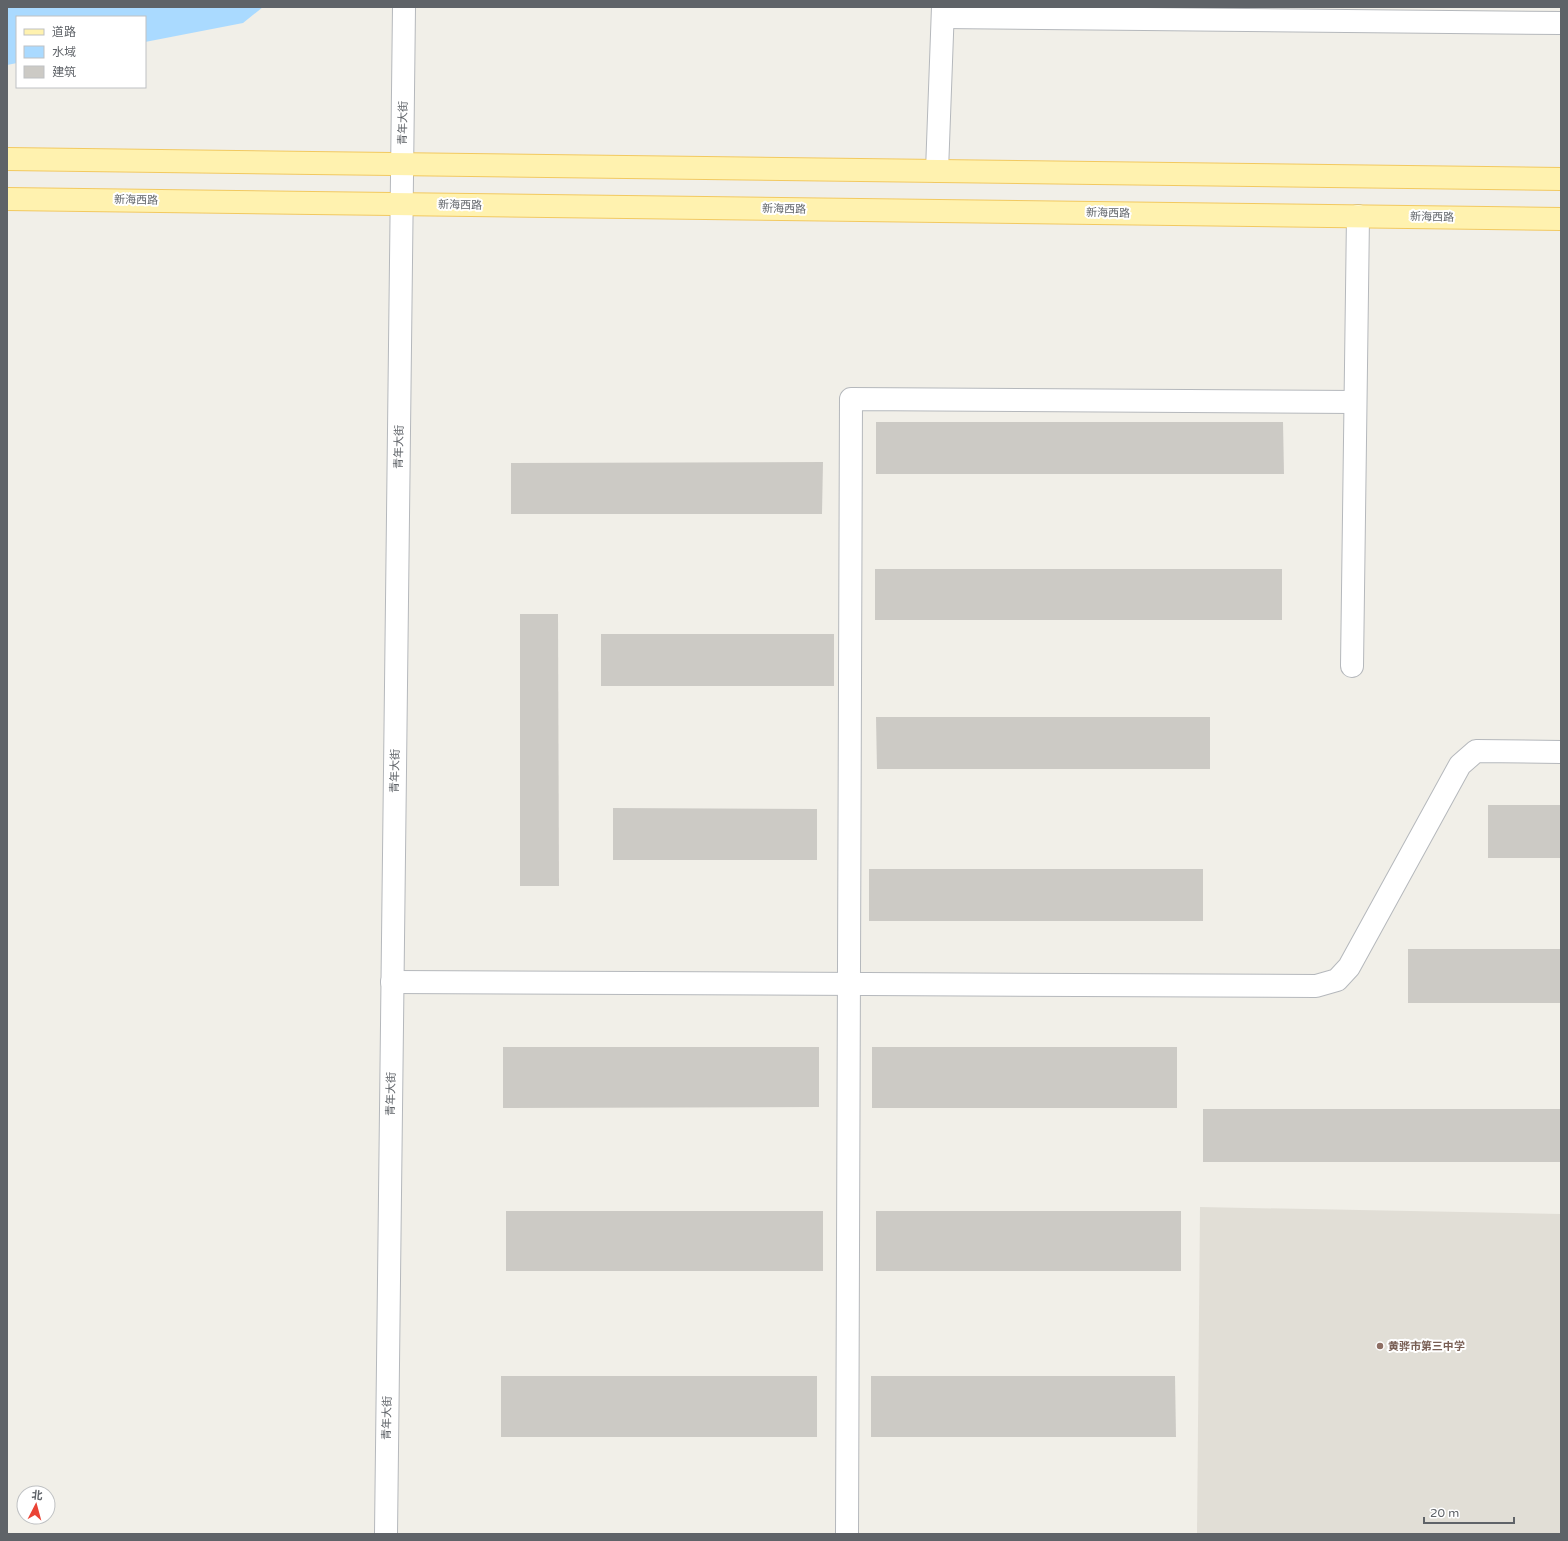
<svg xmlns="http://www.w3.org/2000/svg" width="1568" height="1541" font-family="'Varela Round','Noto Sans SC',sans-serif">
<rect width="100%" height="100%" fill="#f1efe8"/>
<polygon fill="#e1ded6" points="1200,1207 1561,1214 1561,1534 1197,1534"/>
<polygon fill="#aadaff" points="7,7 263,7 243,23 145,42 145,17 17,17 17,63 7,65"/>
<g fill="#cccac5">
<polygon points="876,422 1283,422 1284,474 876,474"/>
<polygon points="823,462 822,514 511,514 511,463"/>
<rect x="875" y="569" width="407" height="51"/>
<polygon points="520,614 558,614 559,886 520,886"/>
<rect x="601" y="634" width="233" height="52"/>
<polygon points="876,717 1210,717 1210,769 877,769"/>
<rect x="1488" y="805" width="73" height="53"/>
<polygon points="613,808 817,809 817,860 613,860"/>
<rect x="869" y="869" width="334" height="52"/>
<rect x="1408" y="949" width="153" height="54"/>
<polygon points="503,1047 819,1047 819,1107 503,1108"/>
<rect x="872" y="1047" width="305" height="61"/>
<rect x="1203" y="1109" width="358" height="53"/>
<rect x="506" y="1211" width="317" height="60"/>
<rect x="876" y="1211" width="305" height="60"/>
<rect x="501" y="1376" width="316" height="61"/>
<polygon points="871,1376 1175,1376 1176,1437 871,1437"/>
</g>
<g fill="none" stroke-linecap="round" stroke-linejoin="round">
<defs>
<g id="minor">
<polyline points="943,17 1561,23"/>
<polyline points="937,171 943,7"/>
<polyline points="1352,666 1358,216"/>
<polyline points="392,982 1316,986 1337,980 1349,967 1460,765 1476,751 1561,752"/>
<polyline points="386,1534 404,7"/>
<polyline points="847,1534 851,399 1355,402"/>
</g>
<g id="major">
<polyline points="7,159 1561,179"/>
<polyline points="7,199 1561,219"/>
</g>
</defs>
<use href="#minor" stroke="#b5b8bc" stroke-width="24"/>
<use href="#major" stroke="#f2c960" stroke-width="24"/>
<use href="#minor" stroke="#fff" stroke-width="22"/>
<use href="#major" stroke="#fff2af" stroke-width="22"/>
</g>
<circle fill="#8d6e63" stroke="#fff" stroke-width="1.5" cx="1380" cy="1346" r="4"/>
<g text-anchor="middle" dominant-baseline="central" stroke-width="4" stroke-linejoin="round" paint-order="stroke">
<g font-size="11" fill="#5f6368" stroke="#fff">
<text transform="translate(403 123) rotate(-89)">青年大街</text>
<text transform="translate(136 200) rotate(1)">新海西路</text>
<text transform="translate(460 205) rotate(1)">新海西路</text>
<text transform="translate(784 209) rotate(1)">新海西路</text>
<text transform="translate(1108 213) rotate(1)">新海西路</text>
<text transform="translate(1432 217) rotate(1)">新海西路</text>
<text transform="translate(399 447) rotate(-89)">青年大街</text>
<text transform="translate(395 771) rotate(-89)">青年大街</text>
<text transform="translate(391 1094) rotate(-89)">青年大街</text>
<text transform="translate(387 1418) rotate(-89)">青年大街</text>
</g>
<g font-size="11" font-weight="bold" fill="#785e54" stroke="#fff" text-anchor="start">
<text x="1388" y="1346">黄骅市第三中学</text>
</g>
</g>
<rect width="1568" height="1541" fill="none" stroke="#5f6368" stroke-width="16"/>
<rect x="16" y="16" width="130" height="72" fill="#ffffff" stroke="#bfc1c3"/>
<rect x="24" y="29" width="20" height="6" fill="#fff2af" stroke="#bfc1c3"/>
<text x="52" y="36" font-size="12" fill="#5f6368">道路</text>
<rect x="24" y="46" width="20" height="12" fill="#aadaff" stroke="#bfc1c3"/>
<text x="52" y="56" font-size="12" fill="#5f6368">水域</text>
<rect x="24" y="66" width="20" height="12" fill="#cccac5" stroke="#bfc1c3"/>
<text x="52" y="76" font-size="12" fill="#5f6368">建筑</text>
<g transform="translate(36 1505) rotate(6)"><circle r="19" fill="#ffffff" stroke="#bfc1c3"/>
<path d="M0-3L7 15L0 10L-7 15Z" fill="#ea4335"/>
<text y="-6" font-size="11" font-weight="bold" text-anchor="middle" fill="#5f6368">北</text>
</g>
<path d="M1424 1517v6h90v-6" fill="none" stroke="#5f6368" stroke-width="2"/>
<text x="1430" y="1517" font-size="12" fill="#5f6368" stroke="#ffffff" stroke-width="3" paint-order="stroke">20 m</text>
</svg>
